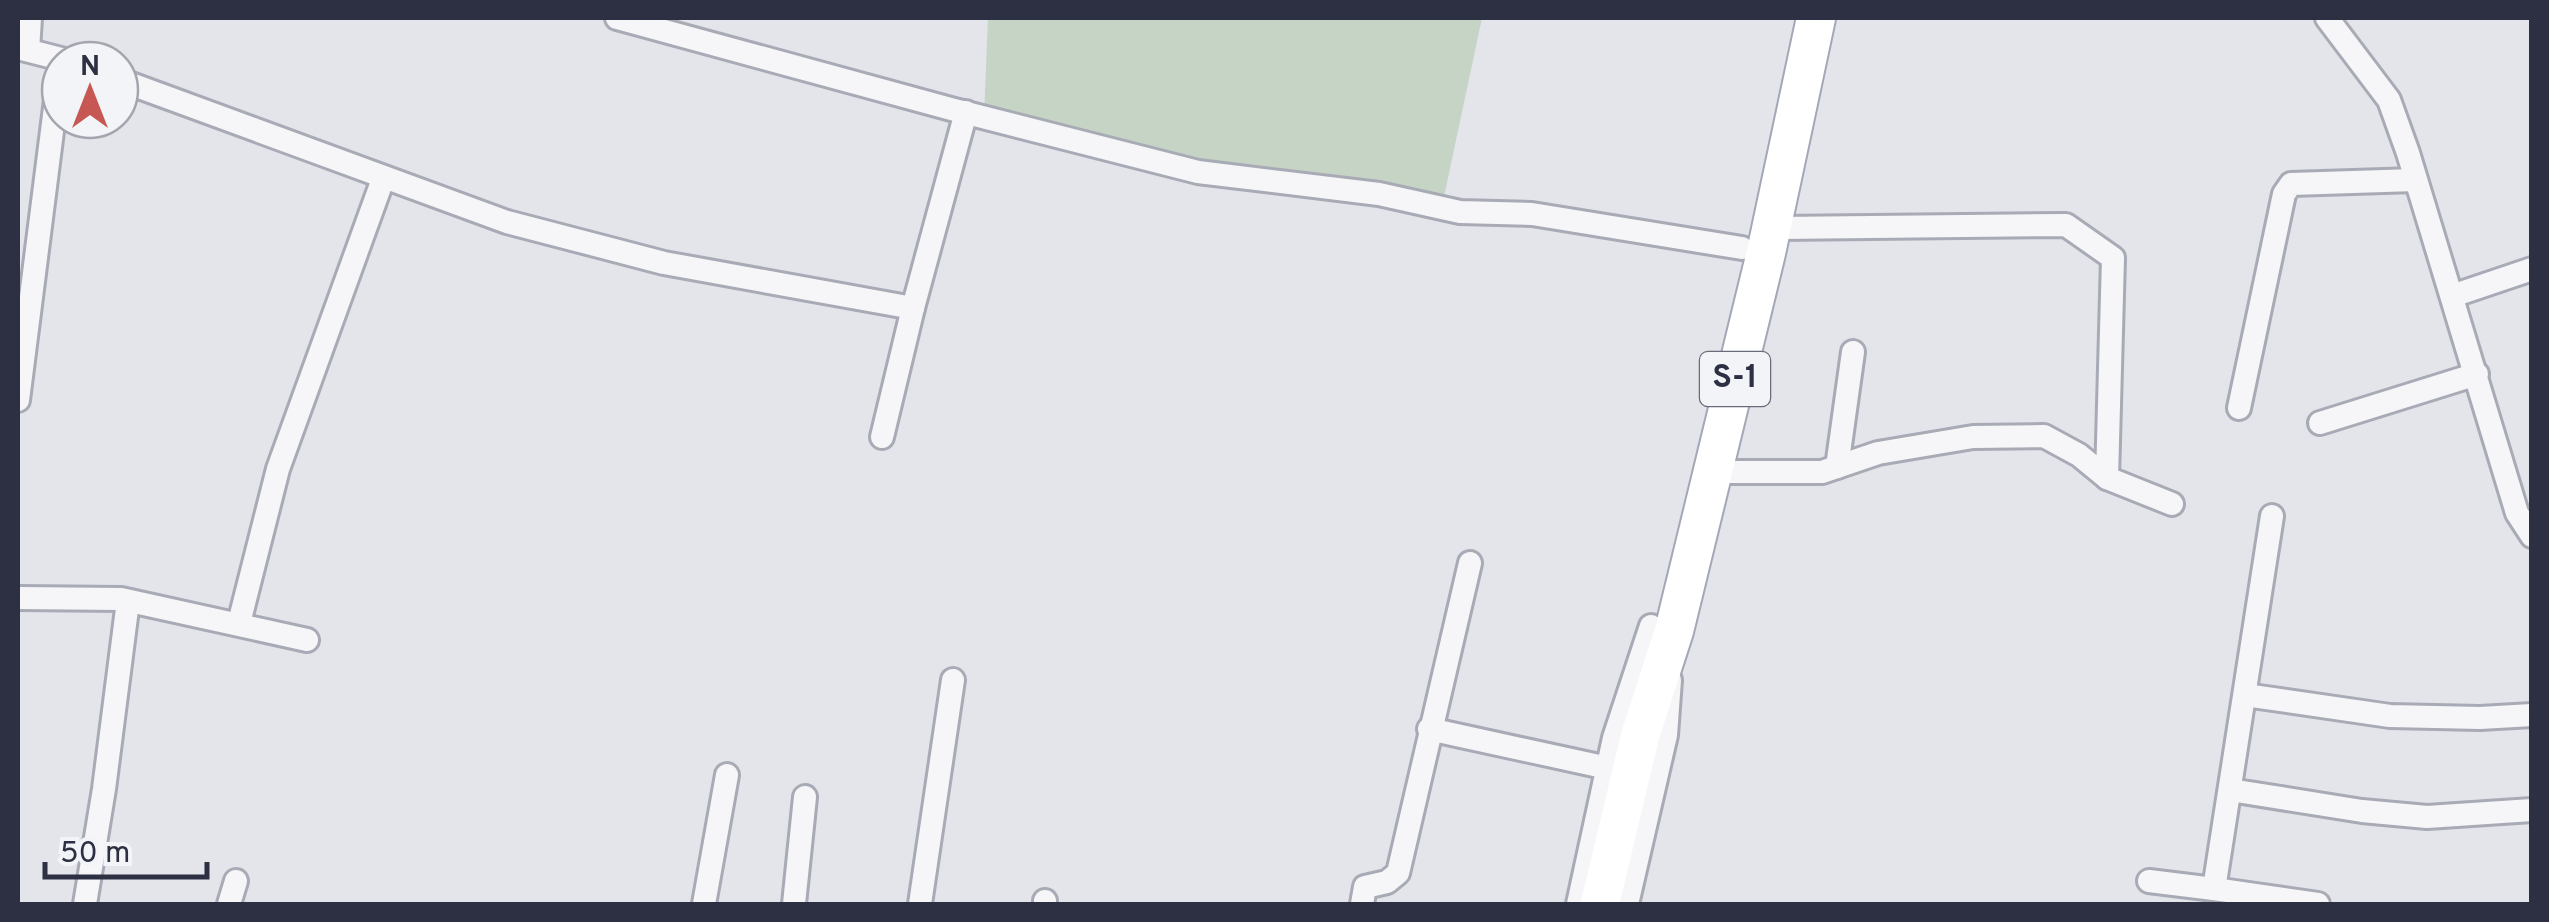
<svg xmlns="http://www.w3.org/2000/svg" width="2549" height="922" font-family="Overpass,sans-serif">
<rect width="100%" height="100%" fill="#e3e5eb"/>
<polygon fill="#c6d4c5" points="988,18 1482,18 1442,206 984,117"/>
<g fill="none" stroke-linecap="round" stroke-linejoin="round">
<defs>
<g id="street">
<polyline points="617,18 951,109 1198,172 1379,194 1460,212 1532,214 1742,248"/>
<polyline points="2327,18 2389,100 2408,153 2517,513 2532,536"/>
<polyline points="18,48 65,60"/>
<polyline points="28,50 30,18"/>
<polyline points="120,80 507,222 664,263 913,308"/>
<polyline points="1771,228 2066,225 2113,258 2107,478"/>
<polyline points="2452,296 2532,269"/>
<polyline points="18,400 60,68"/>
<polyline points="2239,408 2284,194 2291,184 2415,180"/>
<polyline points="2320,423 2477,374"/>
<polyline points="882,437 913,308 966,112"/>
<polyline points="1837,467 1853,352"/>
<polyline points="1713,472 1822,472 1878,453 1973,437 2044,436 2079,455 2107,478 2172,504"/>
<polyline points="2272,516 2214,889 2318,904"/>
<polyline points="18,598 121,599 307,640"/>
<polyline points="239,623 278,469 383,179"/>
<polyline points="2245,695 2390,716 2480,718 2532,715"/>
<polyline points="1429,729 1608,768"/>
<polyline points="2230,790 2362,811 2427,817 2532,810"/>
<polyline points="2149,881 2214,889"/>
<polyline points="85,904 104,789 128,601"/>
<polyline points="229,904 236,881"/>
<polyline points="704,904 727,775"/>
<polyline points="794,904 805,797"/>
<polyline points="920,904 953,680"/>
<polyline points="1045,904 1045,901"/>
<polyline points="1362,904 1365,887 1387,882 1398,873 1470,563"/>
<polyline points="1578,904 1614,738 1651,626"/>
<polyline points="1627,904 1666,735 1670,680"/>
</g>
<polyline id="primary" points="1600,904 1640,736 1674,631 1766,253 1816,18"/>
</defs>
<use href="#street" stroke="#a8abb5" stroke-width="28"/>
<use href="#primary" stroke="#a3a7b6" stroke-width="42"/>
<use href="#street" stroke="#f6f6f9" stroke-width="22"/>
<use href="#primary" stroke="#fff" stroke-width="38"/>
</g>
<g text-anchor="middle" dominant-baseline="central" stroke-width="9" stroke-linejoin="round" paint-order="stroke">
<rect fill="#f3f4f8" stroke="#686b79" stroke-width="2.5" x="1700" y="352" width="70" height="54" rx="8"/>
<g font-size="32" font-weight="bold" fill="#2c3042">
<text x="1735" y="379">S-1</text>
</g>
</g>
<rect width="2549" height="922" fill="none" stroke="#2c3042" stroke-width="40"/>
<g transform="translate(90 90)"><circle r="48" fill="#f3f4f8" stroke="#a3a6af" stroke-width="2.5"/>
<path d="M0-8L18 38L0 25L-18 38Z" fill="#c65752"/>
<text y="-15" font-size="28" font-weight="bold" text-anchor="middle" fill="#2c3042">N</text>
</g>
<path d="M45 862v15h162v-15" fill="none" stroke="#2c3042" stroke-width="5"/>
<text x="60" y="862" font-size="30" fill="#2c3042" stroke="#f3f4f8" stroke-width="8" paint-order="stroke">50 m</text>
</svg>
